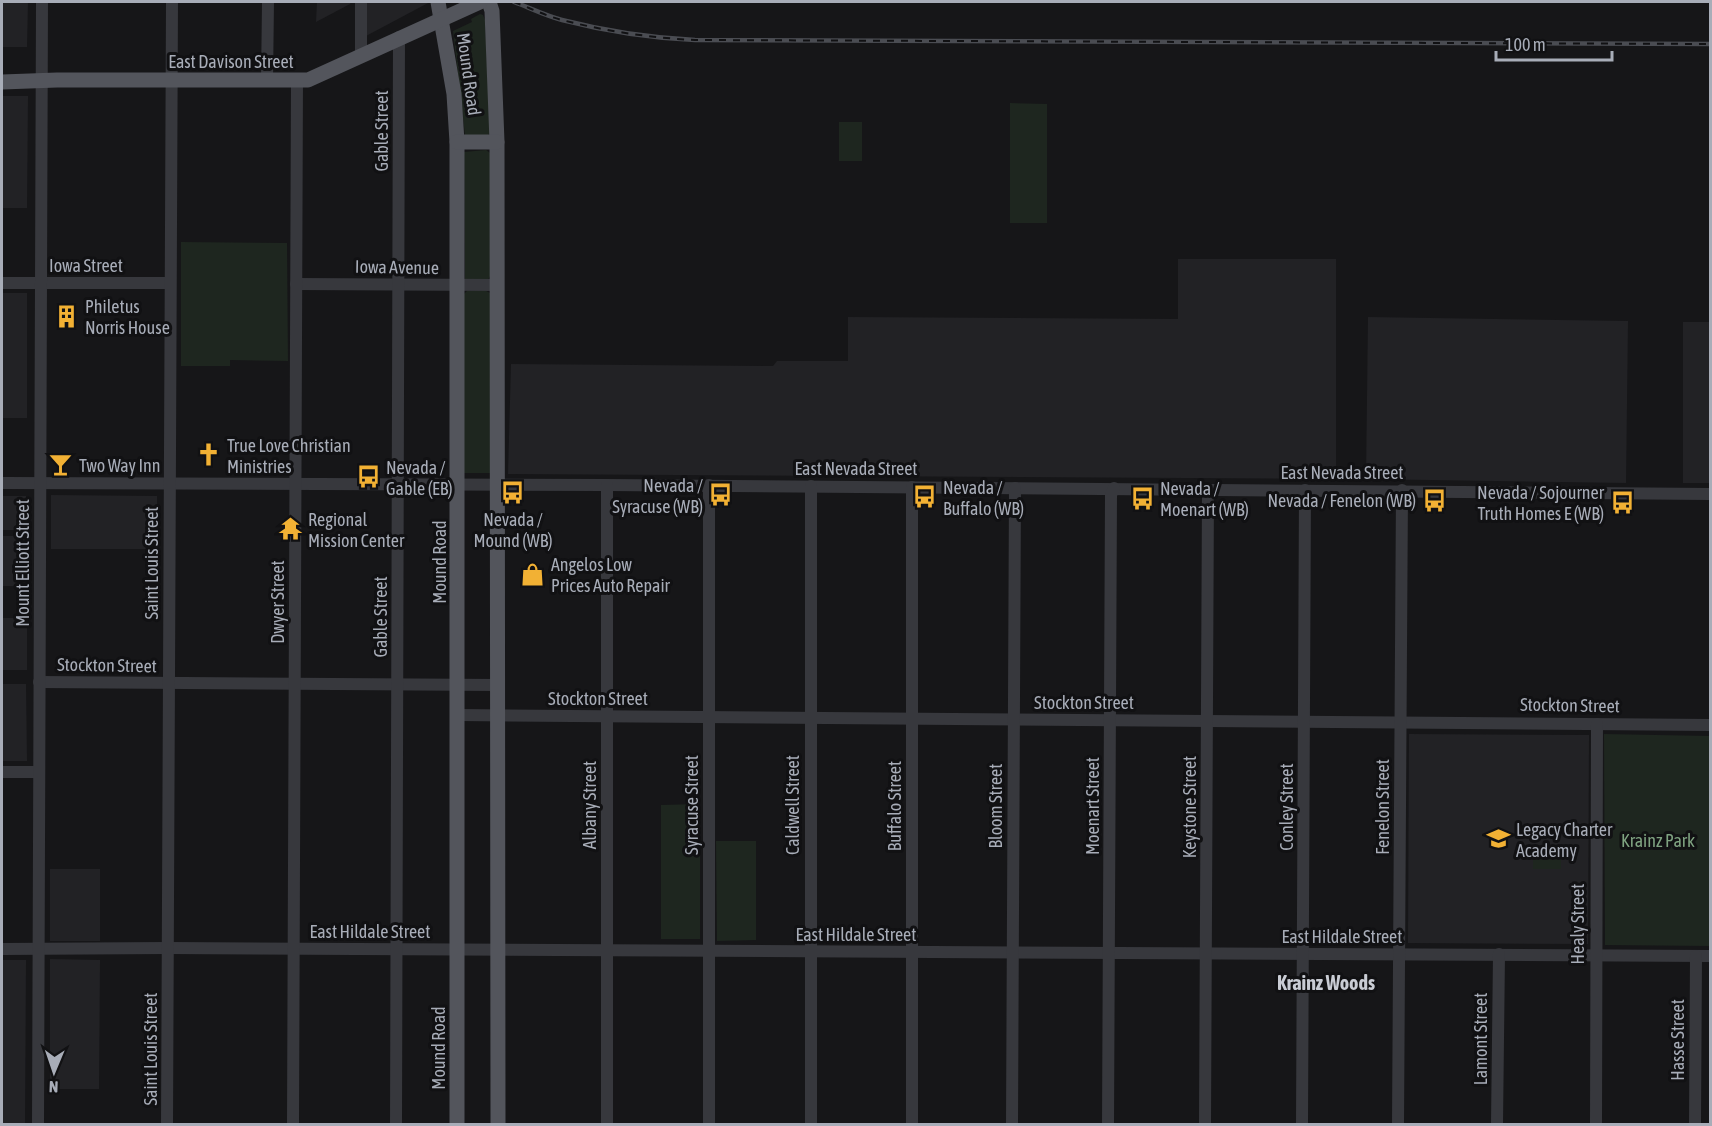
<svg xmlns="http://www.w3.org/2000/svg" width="1712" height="1126" font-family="'Asap Condensed',sans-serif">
<rect width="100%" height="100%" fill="#161618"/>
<g fill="#222225">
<polygon points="2,2 28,2 27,47 2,47"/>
<polygon points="317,2 351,2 350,4 316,22"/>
<polygon points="366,2 428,2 428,3 366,36"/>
<polygon points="2,96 28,96 27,208 2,208"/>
<polygon points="1178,259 1336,259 1336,479 508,474 511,364 773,366 777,361 848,361 848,317 1178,319"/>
<rect x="2" y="293" width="25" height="125"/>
<polygon points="1368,317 1628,321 1626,483 1366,479"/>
<rect x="1683" y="322" width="27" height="161"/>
<polygon points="51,495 157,496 157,549 51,549"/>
<rect x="2" y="496" width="24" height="34"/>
<rect x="2" y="536" width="24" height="50"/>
<rect x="2" y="618" width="25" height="52"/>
<polygon points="2,684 26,684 27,761 2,761"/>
<polygon points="1409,734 1589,735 1588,944 1408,943"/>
<rect x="50" y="869" width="50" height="72"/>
<polygon points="50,959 100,960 99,1089 50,1089"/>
<polygon points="2,960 26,960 25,1124 2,1124"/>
</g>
<g fill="#1e261f">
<polygon points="480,14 483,15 485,20 490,133 487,136 465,135 453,31 472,22 471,19"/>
<polygon points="1010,103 1047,104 1047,223 1010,223"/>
<rect x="839" y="122" width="23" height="39"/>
<polygon points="486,150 490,153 490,276 488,280 465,279 464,152"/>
<polygon points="181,242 287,243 288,361 230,360 230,366 181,366"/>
<polygon points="467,291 486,291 490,293 490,473 464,473 463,295"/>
<polygon points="1604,734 1710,736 1710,946 1605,945"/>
<polygon points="700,804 700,939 661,939 661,805"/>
<polygon points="756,841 756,940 717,941 716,841"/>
<rect x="1533" y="849" width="28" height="20"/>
</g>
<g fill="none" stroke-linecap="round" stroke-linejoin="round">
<g stroke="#37383d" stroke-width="12">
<polyline points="361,56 361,2"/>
<polyline points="267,81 268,2"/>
<polyline points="2,283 170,283"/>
<polyline points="296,284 498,285"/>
<polyline points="2,483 607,485 1710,494"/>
<polyline points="39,682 498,685"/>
<polyline points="458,715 1710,725"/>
<polyline points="2,772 39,772"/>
<polyline points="2,949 168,948 1710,956"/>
<polyline points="38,1124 42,2"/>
<polyline points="167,1124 172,2"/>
<polyline points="293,1124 297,80"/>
<polyline points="396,1124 399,37"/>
<polyline points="607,1124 607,485"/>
<polyline points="709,1124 709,485"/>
<polyline points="811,1124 811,486"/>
<polyline points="912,1124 912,487"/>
<polyline points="1012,1124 1015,488"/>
<polyline points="1108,1124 1111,495 1114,488"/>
<polyline points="1205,1124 1208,489"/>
<polyline points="1302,1124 1305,490"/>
<polyline points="1398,1124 1402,490"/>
<polyline points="1497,1124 1499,954"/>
<polyline points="1596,1124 1597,724"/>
<polyline points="1695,1124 1696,956"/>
</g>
<g stroke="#53555c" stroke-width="15">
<polyline points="438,2 454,94 457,142 457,1124"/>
<polyline points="489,2 492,11 497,142 498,1124"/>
<polyline points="2,82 57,80 308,80 480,2"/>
<polyline points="457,142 497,142"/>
</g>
<defs>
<path id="rail" d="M514,2C530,8 546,16 562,20C605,31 651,38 695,40L1710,44"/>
</defs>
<use href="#rail" stroke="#4a4c52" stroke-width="4.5"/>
<use href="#rail" stroke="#111113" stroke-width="2" stroke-dasharray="7" stroke-linecap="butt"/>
</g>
<defs>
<symbol id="building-bare" viewBox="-9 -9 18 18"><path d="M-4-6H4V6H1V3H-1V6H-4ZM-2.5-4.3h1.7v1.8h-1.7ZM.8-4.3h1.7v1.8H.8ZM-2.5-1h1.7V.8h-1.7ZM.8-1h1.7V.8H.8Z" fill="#f2b134" stroke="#111113" stroke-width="2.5" paint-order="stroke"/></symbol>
<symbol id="church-bare" viewBox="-9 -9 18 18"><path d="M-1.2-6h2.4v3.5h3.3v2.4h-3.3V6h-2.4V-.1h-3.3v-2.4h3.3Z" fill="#f2b134" stroke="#111113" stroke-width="2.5" paint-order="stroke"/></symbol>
<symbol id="bar-bare" viewBox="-9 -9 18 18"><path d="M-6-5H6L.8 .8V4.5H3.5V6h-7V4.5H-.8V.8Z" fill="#f2b134" stroke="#111113" stroke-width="2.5" paint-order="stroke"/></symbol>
<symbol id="bus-bare" viewBox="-9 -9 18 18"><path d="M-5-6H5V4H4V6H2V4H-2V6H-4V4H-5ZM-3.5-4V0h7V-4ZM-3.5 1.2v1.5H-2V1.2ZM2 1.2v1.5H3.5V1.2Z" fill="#f2b134" stroke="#111113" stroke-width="2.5" paint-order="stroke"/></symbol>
<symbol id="temple-bare" viewBox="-9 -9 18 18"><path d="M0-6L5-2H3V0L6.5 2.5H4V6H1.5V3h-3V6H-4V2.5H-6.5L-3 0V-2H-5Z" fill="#f2b134" stroke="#111113" stroke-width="2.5" paint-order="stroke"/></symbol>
<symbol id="shop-bare" viewBox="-9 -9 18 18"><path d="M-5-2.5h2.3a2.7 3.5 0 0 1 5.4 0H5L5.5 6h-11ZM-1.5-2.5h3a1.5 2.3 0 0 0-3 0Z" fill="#f2b134" stroke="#111113" stroke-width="2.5" paint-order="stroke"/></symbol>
<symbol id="school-bare" viewBox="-9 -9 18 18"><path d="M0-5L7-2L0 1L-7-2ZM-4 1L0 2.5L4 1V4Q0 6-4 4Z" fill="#f2b134" stroke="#111113" stroke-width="2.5" paint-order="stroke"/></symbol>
</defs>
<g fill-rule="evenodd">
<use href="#building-bare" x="50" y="300" width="33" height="33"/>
<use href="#church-bare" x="192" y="438" width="33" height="33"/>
<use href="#bar-bare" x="44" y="448" width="33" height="33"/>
<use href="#bus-bare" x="352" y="460" width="33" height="33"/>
<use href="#bus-bare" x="496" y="476" width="33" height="33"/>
<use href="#bus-bare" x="704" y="478" width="33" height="33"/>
<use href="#bus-bare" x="908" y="480" width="33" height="33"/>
<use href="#bus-bare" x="1126" y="482" width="33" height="33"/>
<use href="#bus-bare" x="1418" y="484" width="33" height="33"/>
<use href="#bus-bare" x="1606" y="486" width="33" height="33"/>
<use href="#temple-bare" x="274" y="512" width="33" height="33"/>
<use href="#shop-bare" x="516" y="558" width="33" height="33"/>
<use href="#school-bare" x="1482" y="822" width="33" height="33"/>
</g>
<g text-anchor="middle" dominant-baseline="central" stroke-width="6" stroke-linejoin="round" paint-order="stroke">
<g font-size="18" fill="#a8adb8" stroke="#111113">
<text x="231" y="61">East Davison Street</text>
<text transform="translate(469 74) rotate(82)">Mound Road</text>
<text transform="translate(381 131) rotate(-90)">Gable Street</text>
<text x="86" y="265">Iowa Street</text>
<text transform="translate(397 267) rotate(1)">Iowa Avenue</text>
<text x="856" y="468">East Nevada Street</text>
<text x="1342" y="472">East Nevada Street</text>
<text transform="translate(439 562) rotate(-90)">Mound Road</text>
<text transform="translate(22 563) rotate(-90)">Mount Elliott Street</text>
<text transform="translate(151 563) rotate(-90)">Saint Louis Street</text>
<text transform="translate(277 602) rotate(-90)">Dwyer Street</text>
<text transform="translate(380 617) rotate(-90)">Gable Street</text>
<text transform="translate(107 665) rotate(1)">Stockton Street</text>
<text x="598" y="698">Stockton Street</text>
<text x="1084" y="702">Stockton Street</text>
<text transform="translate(1570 705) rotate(1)">Stockton Street</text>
<text transform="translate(589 805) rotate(-90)">Albany Street</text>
<text transform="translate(691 805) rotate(-90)">Syracuse Street</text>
<text transform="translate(792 805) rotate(-90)">Caldwell Street</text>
<text transform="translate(894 806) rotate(-90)">Buffalo Street</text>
<text transform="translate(995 806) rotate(-90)">Bloom Street</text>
<text transform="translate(1092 806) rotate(-90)">Moenart Street</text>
<text transform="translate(1189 807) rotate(-90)">Keystone Street</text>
<text transform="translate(1286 807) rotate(-90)">Conley Street</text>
<text transform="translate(1382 807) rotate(-90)">Fenelon Street</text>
<text transform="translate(1577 924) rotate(-90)">Healy Street</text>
<text x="370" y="931">East Hildale Street</text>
<text x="856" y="934">East Hildale Street</text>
<text x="1342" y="936">East Hildale Street</text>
<text transform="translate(1480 1039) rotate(-90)">Lamont Street</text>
<text transform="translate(1677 1040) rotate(-90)">Hasse Street</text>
<text transform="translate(438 1048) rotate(-90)">Mound Road</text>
<text transform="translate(150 1049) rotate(-90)">Saint Louis Street</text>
</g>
<g font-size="18" fill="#a8adb8" stroke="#111113" text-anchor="start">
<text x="85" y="306">Philetus<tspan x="85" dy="21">Norris House</tspan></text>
<text x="227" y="445">True Love Christian<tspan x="227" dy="21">Ministries</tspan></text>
<text x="79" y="465">Two Way Inn</text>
<text x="386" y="467">Nevada /<tspan x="386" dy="21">Gable (EB)</tspan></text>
<text x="703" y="485" text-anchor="end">Nevada /<tspan x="703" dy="21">Syracuse (WB)</tspan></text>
<text x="943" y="487">Nevada /<tspan x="943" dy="21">Buffalo (WB)</tspan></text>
<text x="1160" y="488">Nevada /<tspan x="1160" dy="21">Moenart (WB)</tspan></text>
<text x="1604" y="492" text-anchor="end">Nevada / Sojourner<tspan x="1604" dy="21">Truth Homes E (WB)</tspan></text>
<text x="1416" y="500" text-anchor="end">Nevada / Fenelon (WB)</text>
<text x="308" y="519">Regional<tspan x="308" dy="21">Mission Center</tspan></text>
<text x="513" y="519" text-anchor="middle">Nevada /<tspan x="513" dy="21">Mound (WB)</tspan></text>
<text x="551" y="564">Angelos Low<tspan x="551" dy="21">Prices Auto Repair</tspan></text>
<text x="1516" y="829">Legacy Charter<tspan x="1516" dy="21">Academy</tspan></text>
</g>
<g font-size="18" fill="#7fa381" stroke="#111113">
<text x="1658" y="840">Krainz Park</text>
</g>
<g font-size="20" font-weight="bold" fill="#c9ccd4" stroke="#111113">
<text x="1326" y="982">Krainz Woods</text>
</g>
</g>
<rect width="1712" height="1126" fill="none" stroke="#a8adb8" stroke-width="6"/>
<g transform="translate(54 1072) rotate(182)" stroke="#111113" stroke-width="4.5" paint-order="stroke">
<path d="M0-4.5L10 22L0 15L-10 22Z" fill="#a8adb8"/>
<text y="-9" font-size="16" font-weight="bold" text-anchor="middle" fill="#a8adb8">N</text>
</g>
<path d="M1496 51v9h116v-9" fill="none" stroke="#a8adb8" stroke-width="3"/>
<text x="1505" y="51" font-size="18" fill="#a8adb8" stroke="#111113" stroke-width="4.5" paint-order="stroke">100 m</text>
</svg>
